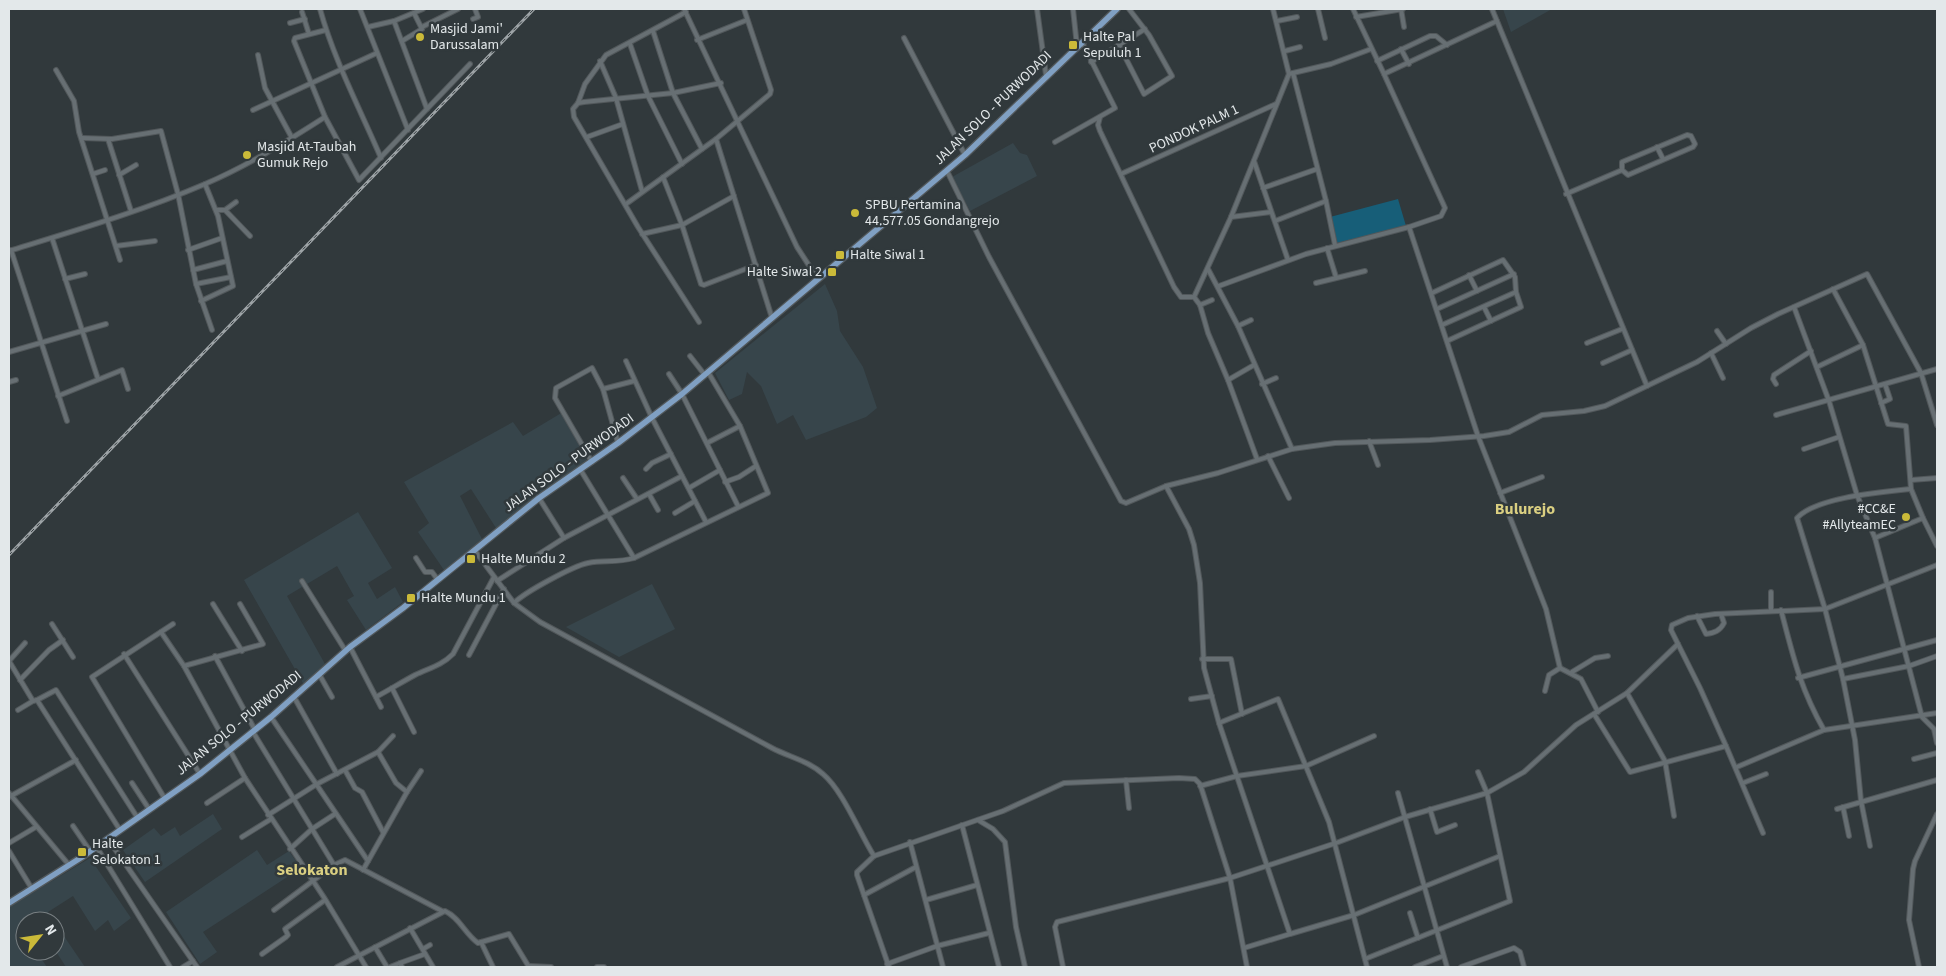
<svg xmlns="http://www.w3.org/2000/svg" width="1946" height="976" font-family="'Source Sans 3',sans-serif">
<rect width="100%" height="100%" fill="#31393c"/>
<g fill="#37454b">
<polygon points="1503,9 1552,9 1511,32"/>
<polygon points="1013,143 1020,153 1027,155 1037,176 970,211 952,177"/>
<polygon points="825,284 837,311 840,331 863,367 877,408 866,417 806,440 793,415 777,424 761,386 747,372 742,394 729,400 715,373"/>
<polygon points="563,412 589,464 496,528 471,489 460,496 484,543 446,573 418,532 429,523 404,482 513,422 523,436"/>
<polygon points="358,512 392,568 368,583 377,599 395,587 403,602 366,630 347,600 354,596 337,566 287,596 325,664 304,685 244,580"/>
<polygon points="652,584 675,629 619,657 566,627"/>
<polygon points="213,814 222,829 145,882 123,850 154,828 161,836 175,827 180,836"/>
<polygon points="257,850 267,865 289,851 301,868 203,932 217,952 200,964 166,912"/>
<polygon points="90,858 131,918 114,931 108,920 95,931 73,896 48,912 54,921 25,921 25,951 36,951 47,967 9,967 9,907"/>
<polygon points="55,923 85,967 66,967 55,950"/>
</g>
<polygon fill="#175e78" points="1398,199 1406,226 1337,243 1330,217"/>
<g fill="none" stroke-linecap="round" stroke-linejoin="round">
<defs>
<g id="street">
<path d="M320,9C334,60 360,109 381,158"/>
<polyline points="360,9 408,130"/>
<polyline points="423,9 394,21 427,109"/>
<polyline points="684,9 797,247 810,267 822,275"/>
<polyline points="1037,9 1046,75"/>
<polyline points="1073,9 1077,46"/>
<polyline points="1273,9 1289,74"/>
<polyline points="1318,9 1325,38"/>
<polyline points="1353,9 1384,74 1497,21"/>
<polyline points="1401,9 1404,27"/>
<polyline points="1492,9 1647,386"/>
<polyline points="302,12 309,34"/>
<polyline points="1356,17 1403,9"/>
<polyline points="473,19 478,17 475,9"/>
<polyline points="1277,21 1297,17"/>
<polyline points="290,23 305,19"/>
<polyline points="368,27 394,21"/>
<polyline points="422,27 458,9"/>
<polyline points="326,30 295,38 294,41 325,117 359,180 470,64"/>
<polyline points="653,31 673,93 702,149"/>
<polyline points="904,38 965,155"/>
<polyline points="697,40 747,20"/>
<polyline points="402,41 422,29 414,13"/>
<polyline points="630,44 648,96 682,164"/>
<polyline points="1119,45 1145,29"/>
<polyline points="1401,49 1409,64"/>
<polyline points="1285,51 1300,47"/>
<polyline points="258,55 265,88 292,138"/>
<polyline points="600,61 616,98 642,191"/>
<polyline points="1377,61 1430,36 1436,36 1447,45"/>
<polyline points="1091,62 1119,45 1144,94 1172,76 1149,35 1129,9"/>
<polyline points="56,70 74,101 79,132 120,260"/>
<polyline points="1293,73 1331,64 1371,49"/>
<polyline points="1384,74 1445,208 1441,216 1409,227"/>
<polyline points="578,103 585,84 606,55 686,12"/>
<polyline points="253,110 377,53"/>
<polyline points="1100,117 1098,125 1100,131 1174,287 1181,297 1194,297"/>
<polygon points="1687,135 1691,136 1695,144 1693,147 1628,175 1622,170 1622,162"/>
<polyline points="587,137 623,124"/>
<polyline points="82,138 112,139 161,131 178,194 196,284 212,330"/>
<polyline points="108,139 131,211"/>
<polyline points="716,139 772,318"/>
<polyline points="1055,142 1115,108 1082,42"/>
<polyline points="1657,147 1663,159"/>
<polyline points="1254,161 1288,260"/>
<polyline points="947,171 989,257 1121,501 1126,503 1166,486"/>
<polyline points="93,174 105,170"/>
<polyline points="1121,174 1276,104"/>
<polyline points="119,175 136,165"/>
<polyline points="663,177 682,225 701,284 704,285 756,265"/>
<polyline points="1263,188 1317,169"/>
<polyline points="1566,194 1622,170"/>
<polyline points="626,204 716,139 770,94 771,90 744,9"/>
<polyline points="216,210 225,210 250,236"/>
<polyline points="225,210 236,202"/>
<polyline points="1231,217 1271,212"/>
<polyline points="1275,221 1326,201"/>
<polyline points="642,234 682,225 734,196"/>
<polyline points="52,238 98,379"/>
<polyline points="116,246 155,241"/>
<polyline points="1327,248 1336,277"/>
<polyline points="11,250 67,421"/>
<polyline points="188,250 222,238"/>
<path d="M9,251C74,231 142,211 205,184C247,166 286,142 325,117"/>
<polyline points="1208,269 1238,326 1292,449"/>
<polyline points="193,270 227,261"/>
<polyline points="1469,275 1477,291"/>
<polyline points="65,279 85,274"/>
<polyline points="1316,283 1365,271"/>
<polyline points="196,284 231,277"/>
<polyline points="1219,286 1306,254 1409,227 1478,436 1546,609 1560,668 1549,675 1545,691"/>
<polyline points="1833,289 1863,345 1888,424 1906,426 1911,489 1923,518"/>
<polyline points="1432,293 1503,260 1515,277 1516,292 1521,307 1447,341"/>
<polyline points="1194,297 1231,217 1289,74 1293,73 1326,201 1335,245"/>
<polyline points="1194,297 1200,305 1208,333 1228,380 1257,459"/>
<polyline points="201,301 233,286 218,216 205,184"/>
<polyline points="1200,305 1212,300"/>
<polyline points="1484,307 1491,321"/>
<polyline points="1794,307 1829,401 1857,495 1875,538 1922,717 1934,729 1937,743"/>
<polyline points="1437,309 1514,274"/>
<polyline points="699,322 638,227 574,117 573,109 578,103 584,102 673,93 721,83"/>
<polyline points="1442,325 1516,292"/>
<polyline points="1238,326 1251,320"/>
<polyline points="1717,331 1726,344"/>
<polyline points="1587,343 1622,329"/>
<polyline points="9,352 106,324"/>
<polyline points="1711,353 1723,378"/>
<polyline points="690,356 704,374"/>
<polyline points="626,361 652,418 706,522"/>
<polyline points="1603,363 1632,350"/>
<polyline points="1817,367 1863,345"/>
<polyline points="669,374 682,394 738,506"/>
<polyline points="1228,380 1254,365"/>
<polyline points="9,382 16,380"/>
<polyline points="1262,384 1276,378"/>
<polyline points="1776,384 1773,379 1774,375 1811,351"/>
<polyline points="603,389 634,381"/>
<polyline points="58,396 122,370 128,389"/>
<polyline points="1881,403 1890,399 1885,384"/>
<polyline points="1776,415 1937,369"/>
<polyline points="1369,441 1378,465"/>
<polyline points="707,443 740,426"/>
<polyline points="1804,449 1839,437"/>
<polyline points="1268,456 1289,498"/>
<polyline points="592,462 555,398 556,388 592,368 603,389 618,443"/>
<polyline points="580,469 634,558"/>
<polyline points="646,469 652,463 671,454"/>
<polyline points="623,478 637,499"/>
<polyline points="1911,480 1937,478"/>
<polyline points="725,482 739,477 756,466"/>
<polyline points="689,488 720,470"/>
<polyline points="1500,493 1542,477"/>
<polyline points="649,494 658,510"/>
<polyline points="539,498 564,538"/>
<polyline points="675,513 695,501"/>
<polyline points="1875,538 1923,518 1937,546"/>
<path d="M475,551L514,603L540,622L772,748C789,757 809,761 823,774C843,791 859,832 874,856"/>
<polyline points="416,558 425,572 432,572 438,580"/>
<polyline points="302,581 345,650"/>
<polyline points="497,581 564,538 682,476"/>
<polyline points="1771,592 1771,611"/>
<path d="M514,603C525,592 573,566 588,563C604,560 618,563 634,558L768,493L740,426L708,372"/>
<polyline points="213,604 242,651"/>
<path d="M1781,610C1793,656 1800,688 1824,730"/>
<path d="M1697,616L1706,634C1714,633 1720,631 1724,623L1721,614"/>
<polyline points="52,624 73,657"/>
<polyline points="161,632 184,666 245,778 325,899 366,967"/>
<polyline points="25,643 9,661 33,701 37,700 120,830"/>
<polyline points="350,647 381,707"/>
<polyline points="124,654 200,774"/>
<polyline points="469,655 504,589"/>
<polyline points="215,656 255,730"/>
<polyline points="1202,659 1231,659 1242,714"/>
<polyline points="184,666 263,644 240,604"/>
<polyline points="1560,668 1581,679 1598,712"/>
<polyline points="1572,672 1595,658 1608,656"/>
<polyline points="319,674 332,697"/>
<polyline points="1798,678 1937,640"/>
<polyline points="1843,679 1909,666 1937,656"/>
<polyline points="20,680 49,650 63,640"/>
<polyline points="392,688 414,732"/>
<polyline points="1627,693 1665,761 1674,816"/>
<polyline points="294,697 337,774"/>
<path d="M376,697C389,690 402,682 415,675C429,668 441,666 453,654L494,577"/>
<polyline points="1191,699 1212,696"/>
<polyline points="37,700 56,690 137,817"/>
<polyline points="18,710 33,701"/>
<polyline points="1594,714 1630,772 1726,746 1763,833"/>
<polyline points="271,717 368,861"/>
<polyline points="1219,723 1278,699 1329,822 1367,967"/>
<polyline points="253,732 334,865"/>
<polyline points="1726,746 1700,688 1671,630 1672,625 1688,618 1715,614 1825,609 1937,565"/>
<polyline points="378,752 396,783 407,792"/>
<polyline points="1914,759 1937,753"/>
<polyline points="1737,767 1824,730 1937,713"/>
<polyline points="345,770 355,788 362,792 383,832"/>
<polyline points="1126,780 1129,808"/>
<polyline points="132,783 149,809"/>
<polyline points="1743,783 1766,774"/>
<polyline points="1200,786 1237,776 1306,766 1374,736"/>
<polyline points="9,793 69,865"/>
<polyline points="1398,793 1447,967"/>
<polyline points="9,797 76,760"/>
<polyline points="165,799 92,677 173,624"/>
<polyline points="207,803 245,778"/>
<polyline points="1843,807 1849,836"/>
<polyline points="1430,809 1437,832 1455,825"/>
<polyline points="1837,809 1937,780"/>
<polyline points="268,815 317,784 378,752 393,736"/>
<polyline points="978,820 993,829 1005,842 1016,927 1025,967"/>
<polyline points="962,825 999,967"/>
<polyline points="73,826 90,851"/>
<polyline points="242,837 271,819"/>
<polyline points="108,839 197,967"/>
<polyline points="910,842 943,967"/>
<polyline points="9,843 36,827"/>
<polyline points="96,846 170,967"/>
<path d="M1870,846L1861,801L1855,740L1843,679L1825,609L1797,518C1816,497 1883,492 1911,489"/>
<polyline points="290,849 312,829 335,814"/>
<polyline points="9,851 32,889"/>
<polyline points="363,870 407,792 421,771"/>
<polyline points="864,895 916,867"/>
<polyline points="926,900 977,885"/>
<polyline points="274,910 334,865 345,860 442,911"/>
<polyline points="1410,913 1418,938"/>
<polyline points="410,928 433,967"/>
<polyline points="1290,934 1354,915 1500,856"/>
<polyline points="481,942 493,967"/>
<polyline points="375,947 387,967"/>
<polyline points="1244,948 1290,934 1219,723 1204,668 1200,583 1194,545 1189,529 1166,486 1218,473 1292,449 1335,443 1430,440 1484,436 1509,432 1542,415 1584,411 1605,406 1697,362 1751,328 1778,314 1867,274 1921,373 1937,425"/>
<polyline points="423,949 430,945"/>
<polyline points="262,954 286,937 288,935 285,929 325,900"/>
<polyline points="1365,959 1510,901 1487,793 1478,772"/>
<polyline points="887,964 937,946 989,933"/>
<polyline points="529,966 551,967"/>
<polyline points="183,967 193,961"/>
<path d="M337,967L445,911C460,918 465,934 478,943L509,934L529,967"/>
<polyline points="390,967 400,963"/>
<polyline points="402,967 400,963 425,954"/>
<polyline points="597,967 604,967"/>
<polyline points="889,967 857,875 857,872 874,856 1003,811 1064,783 1179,778 1195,779 1200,784 1230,878 1247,967"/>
<polyline points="1063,967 1055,927 1057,922 1230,878 1336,843 1405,817 1487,793 1524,772 1576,725 1627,693 1678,644"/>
<polyline points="1415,967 1443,956"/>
<polyline points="1461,967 1514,948 1520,952 1524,967"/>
<polyline points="1919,967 1909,920 1913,869 1915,861 1937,814"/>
</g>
<polyline id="primary" points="9,903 82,857 200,774 271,717 350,647 403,608 539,498 618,443 682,394 965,155 1117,9"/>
</defs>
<use href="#street" stroke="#52585b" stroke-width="6"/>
<use href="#primary" stroke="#52585b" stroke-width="8"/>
<use href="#street" stroke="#676f73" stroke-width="4"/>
<use href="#primary" stroke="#80a0c3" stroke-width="5.5"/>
<defs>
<polyline id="rail" points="9,555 534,9"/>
</defs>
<use href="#rail" stroke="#9ea4a7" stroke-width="3"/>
<use href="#rail" stroke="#31393c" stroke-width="1" stroke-dasharray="4" stroke-linecap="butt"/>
</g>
<g fill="#cbba39" stroke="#31393c" stroke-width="2">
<circle cx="420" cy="37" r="5"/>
<rect x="1068" y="40" width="10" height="10" rx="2.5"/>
<circle cx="247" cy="155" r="5"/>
<circle cx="855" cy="213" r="5"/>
<rect x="835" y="250" width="10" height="10" rx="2.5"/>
<rect x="827" y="267" width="10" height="10" rx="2.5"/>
<circle cx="1906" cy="517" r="5"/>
<rect x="466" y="554" width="10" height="10" rx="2.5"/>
<rect x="406" y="593" width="10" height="10" rx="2.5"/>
<rect x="77" y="847" width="10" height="10" rx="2.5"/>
</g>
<g text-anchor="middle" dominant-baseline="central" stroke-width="5" stroke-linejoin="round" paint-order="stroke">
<g font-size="14" fill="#e3e8ea" stroke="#31393c" text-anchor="start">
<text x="430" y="29">Masjid Jami'<tspan x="430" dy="16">Darussalam</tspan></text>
<text x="1083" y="37">Halte Pal<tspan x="1083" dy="16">Sepuluh 1</tspan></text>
<text x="257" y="147">Masjid At-Taubah<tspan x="257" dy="16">Gumuk Rejo</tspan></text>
<text x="865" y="205">SPBU Pertamina<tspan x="865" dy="16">44.577.05 Gondangrejo</tspan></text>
<text x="850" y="255">Halte Siwal 1</text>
<text x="822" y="272" text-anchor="end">Halte Siwal 2</text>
<text x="1896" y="509" text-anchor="end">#CC&amp;E<tspan x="1896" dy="16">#AllyteamEC</tspan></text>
<text x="481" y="559">Halte Mundu 2</text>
<text x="421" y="598">Halte Mundu 1</text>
<text x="92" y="844">Halte<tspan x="92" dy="16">Selokaton 1</tspan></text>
</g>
<g font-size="14" fill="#e3e8ea" stroke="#31393c">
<text transform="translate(993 108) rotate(-44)">JALAN SOLO - PURWODADI</text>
<text transform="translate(1194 129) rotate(-25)">PONDOK PALM 1</text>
<text transform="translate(569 463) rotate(-36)">JALAN SOLO - PURWODADI</text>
<text transform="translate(239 723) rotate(-39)">JALAN SOLO - PURWODADI</text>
</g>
<g font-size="16" font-weight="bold" fill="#dacf81" stroke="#31393c">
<text x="1525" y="509">Bulurejo</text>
<text x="312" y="870">Selokaton</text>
</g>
</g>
<rect width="1946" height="976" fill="none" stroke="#e3e8ea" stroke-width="20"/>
<g transform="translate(40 936) rotate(60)"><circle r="24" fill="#31393c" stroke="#787f82"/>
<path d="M0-4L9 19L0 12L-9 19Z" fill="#cbba39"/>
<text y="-8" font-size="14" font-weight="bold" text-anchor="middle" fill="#e3e8ea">N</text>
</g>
</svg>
